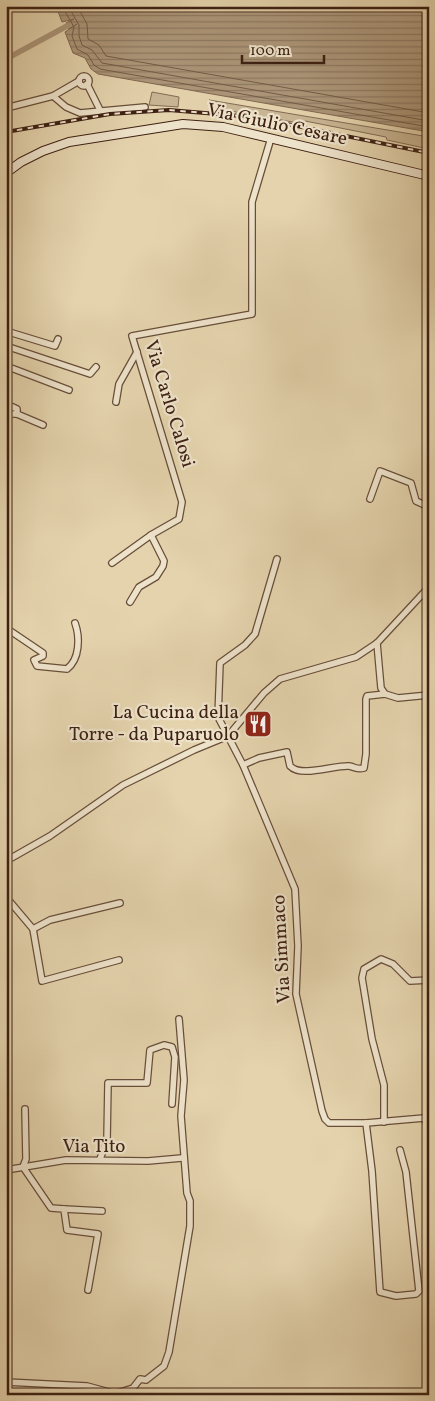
<svg xmlns="http://www.w3.org/2000/svg" width="435" height="1401" font-family="Vollkorn,serif">
<defs>
<pattern id="water-rules" width="6" height="5" patternUnits="userSpaceOnUse" patternTransform="scale(1.25)"><rect width="6" height="5" fill="#ac9679"/><path d="M0 2.5h6" fill="none" stroke="#8d7a62"/></pattern>
</defs>
<rect width="100%" height="100%" fill="#e4d3ad"/>
<filter id="stains"><feTurbulence type="fractalNoise" baseFrequency=".004" numOctaves="4"/><feColorMatrix values="0 0 0 0 .2 0 0 0 0 .09 0 0 0 0 .02 0 0 0 .5 -.17"/></filter>
<radialGradient id="worn" r=".72"><stop offset=".6" stop-color="#630" stop-opacity="0"/><stop offset="1" stop-color="#630" stop-opacity=".3"/></radialGradient>
<g fill="#c8b593" stroke="#836b53">
<polygon points="152,92 179,97 178,107 149,105"/>
<polygon points="209,100 429,137 429,149 387,140 386,137 305,121 304,124 219,109 219,103"/>
</g>
<polygon fill="url(#water-rules)" stroke="#806750" points="56,6 429,6 429,132 98,74 91,69 85,58 73,53 65,32 77,24 69,29 66,23 74,19 62,22"/>
<g fill="none" stroke-linecap="round" stroke-linejoin="round">
<g stroke="#755c46" stroke-width="1">
<polyline points="62,6 74,27 72,36 77,49 88,55 94,65 100,69 429,127"/>
<polyline points="68,6 79,25 79,36 82,45 92,50 102,63 429,121"/>
<polyline points="77,6 87,24 88,39 99,45 106,56 429,113"/>
</g>
<polyline stroke="#ac9679" stroke-width="5.5" points="6,59 67,26"/>
<defs>
<g id="street">
<circle cx="84" cy="81" r="5"/>
<polyline points="87,84 100,110"/>
<polyline points="53,96 66,107 80,113 145,107"/>
<polyline points="6,108 53,96 79,81"/>
<polyline points="6,283 8,285"/>
<polyline points="6,334 9,332 55,346 58,339"/>
<polyline points="6,340 9,347 90,374 96,367"/>
<polyline points="6,366 69,390"/>
<polyline points="116,402 119,384 137,352"/>
<polyline points="6,404 17,409 17,414 43,425"/>
<polyline points="6,417 12,414 17,414"/>
<polyline points="370,499 380,471 411,483 416,501 429,507"/>
<polyline points="277,559 255,634 245,645 220,663 218,717 243,765 295,889 298,946 296,994 322,1111 325,1119 329,1123 366,1123 424,1118 429,1128"/>
<polyline points="112,563 151,535 179,519 182,502 132,336 252,314 252,202 271,138"/>
<polyline points="130,602 139,587 156,577 163,566 164,561 151,535"/>
<path d="M6,628L43,653V656L34,660L37,666L67,669C80,659 80,637 75,623"/>
<polyline points="377,643 381,688 385,694 398,698 429,695"/>
<path d="M243,765L259,758L287,752L290,766C301,778 334,765 349,766C355,767 357,770 364,768L366,754V699L367,696L385,694"/>
<polyline points="6,861 50,836 123,785 194,750 228,736 264,693 280,679 356,657 377,643 429,587"/>
<polyline points="6,897 33,929 42,981 119,960"/>
<polyline points="33,929 50,920 120,903"/>
<polyline points="25,1109 26,1159 23,1167 51,1208 64,1209 67,1230 98,1234 88,1290"/>
<polyline points="384,1122 384,1085 372,1039 362,978 364,969 381,959 393,964 410,981 429,980"/>
<polyline points="366,1123 372,1171 380,1292 396,1296 416,1294 419,1291 406,1172 400,1150"/>
<polyline points="100,1159 107,1140 108,1083 147,1083 150,1050 164,1045 172,1047 175,1057 172,1104"/>
<polyline points="6,1170 66,1160 148,1161 182,1158"/>
<polyline points="64,1209 102,1211"/>
<polyline points="6,1382 87,1386 120,1395"/>
<polyline points="117,1393 133,1388 140,1379 146,1380 164,1366 169,1352 190,1226 190,1201 187,1193 181,1116 184,1080 179,1019"/>
</g>
<polyline id="secondary" points="6,173 21,162 43,151 69,142 183,124 223,127 429,176"/>
</defs>
<use href="#street" stroke="#684e3a" stroke-width="8"/>
<use href="#secondary" stroke="#3e2113" stroke-width="10"/>
<use href="#street" stroke="#ede2ca" stroke-width="5.5"/>
<use href="#secondary" stroke="#ede2ca" stroke-width="8"/>
<defs>
<polyline id="rail" points="6,132 110,114 169,110 253,117 429,153"/>
</defs>
<use href="#rail" stroke="#3e2113" stroke-width="4"/>
<use href="#rail" stroke="#ede2ca" stroke-width="2" stroke-dasharray="5.5" stroke-linecap="butt"/>
</g>
<defs>
<symbol id="restaurant-square" viewBox="-11 -11 22 22"><rect x="-9" y="-9" width="18" height="18" rx="4" fill="#8f2418" stroke="#ede2ca"/><path d="M-5-6h1v4h1v-4h1v4h1v-4h1v5L-1.5 .5V6h-2V.5L-5-1ZM5-6V6H3V1.5H1.5Q1.5-4 5-6Z" fill="#fff"/></symbol>
</defs>
<g fill-rule="evenodd">
<use href="#restaurant-square" x="242" y="708" width="32" height="32"/>
</g>
<g text-anchor="middle" dominant-baseline="central" stroke-width="4.5" stroke-linejoin="round" paint-order="stroke">
<g font-size="19" fill="#3e2113" stroke="#ede2ca">
<text transform="translate(277 125) rotate(12)">Via Giulio Cesare</text>
<text transform="translate(169 404) rotate(73)">Via Carlo Calosi</text>
<text transform="translate(282 949) rotate(-93)">Via Simmaco</text>
<text x="94" y="1147">Via Tito</text>
</g>
<g font-size="19" fill="#3e2113" stroke="#ede2ca" text-anchor="end">
<text x="239" y="713">La Cucina della<tspan x="239" dy="22">Torre - da Puparuolo</tspan></text>
</g>
</g>
<rect width="435" height="1401" fill="none" stroke="#e4d3ad" stroke-width="25"/>
<rect x="8" y="8" width="420" height="1386" fill="none" stroke="#3e2113" stroke-width="2.5"/>
<rect x="12" y="12" width="410" height="1376" fill="none" stroke="#3e2113"/>
<path d="M242 55v8h82v-8" fill="none" stroke="#3e2113" stroke-width="2.5"/>
<text x="250" y="55" font-size="15" fill="#3e2113" stroke="#ede2ca" stroke-width="4" paint-order="stroke">100 m</text>
<rect width="100%" height="100%" filter="url(#stains)"/>
<rect width="100%" height="100%" fill="url(#worn)"/>
</svg>
